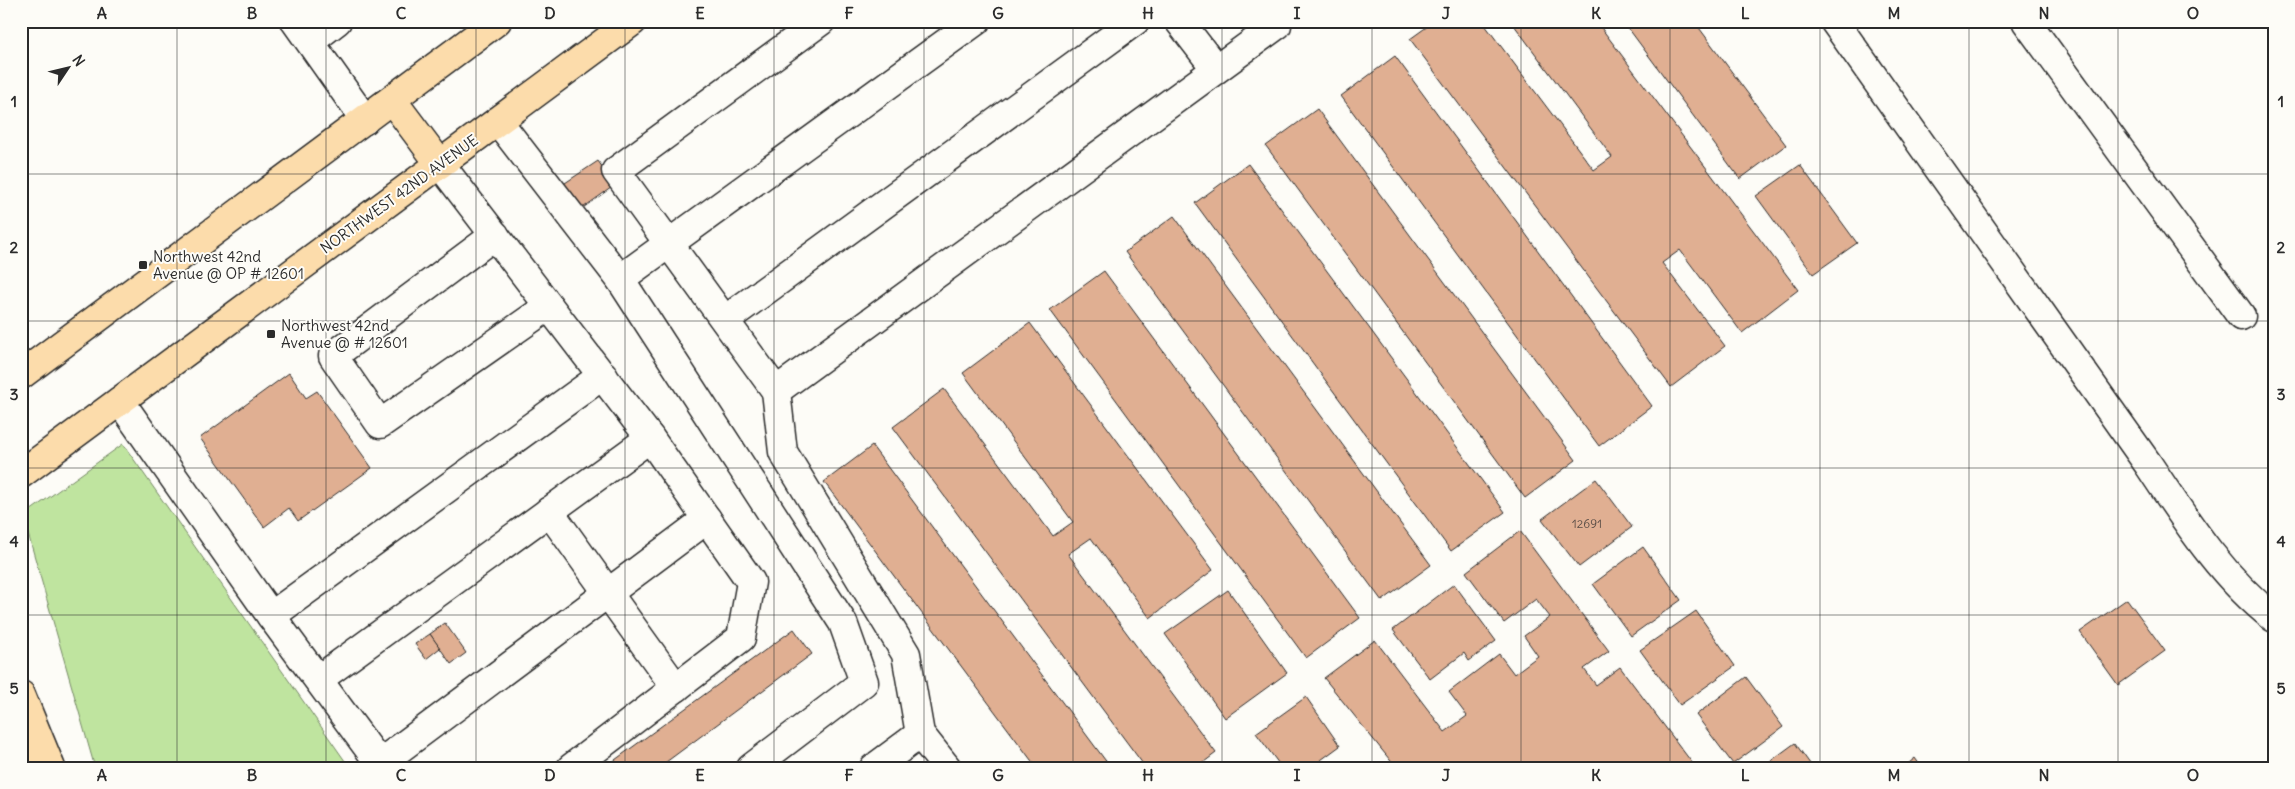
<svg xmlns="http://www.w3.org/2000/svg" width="2295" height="789" font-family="Delius,sans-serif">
<rect width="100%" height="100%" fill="#fdfcf7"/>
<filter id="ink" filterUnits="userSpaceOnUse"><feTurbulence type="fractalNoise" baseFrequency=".02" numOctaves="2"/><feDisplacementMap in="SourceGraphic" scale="10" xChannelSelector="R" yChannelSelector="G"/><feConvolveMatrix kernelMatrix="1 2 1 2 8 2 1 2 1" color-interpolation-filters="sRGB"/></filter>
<g filter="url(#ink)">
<polygon fill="#bfe49f" stroke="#758865" points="123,444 350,768 95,768 23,516"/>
<g fill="#e0af92" stroke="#2b2b2b">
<polygon points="1435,21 1482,21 1594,170 1612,157 1511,21 1596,21 1798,290 1742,333 1680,250 1662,263 1725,346 1671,387 1410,39"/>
<polygon points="1623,21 1694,21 1786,145 1740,179"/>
<polygon points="1395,56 1652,406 1599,446 1341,96"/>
<polygon points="1317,109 1576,460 1525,498 1266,146"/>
<polygon points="598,161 615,185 580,210 562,185"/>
<polygon points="1248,164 1505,512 1451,551 1195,203"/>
<polygon points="1800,165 1857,243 1813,274 1756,196"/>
<polygon points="1174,216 1431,565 1382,601 1125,252"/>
<polygon points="1104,271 1360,618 1306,658 1050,310"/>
<polygon points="1030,323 1213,570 1150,618 1091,538 1068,554 1216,753 1196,768 1146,768 893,427 944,389 1053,536 1073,522 963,373"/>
<polygon points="289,373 306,398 317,391 372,468 298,521 289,508 264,527 200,438"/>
<polygon points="872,446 1111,768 1037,768 824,482"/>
<polygon points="1596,479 1632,527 1579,567 1542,519"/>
<polygon points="1520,531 1609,651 1584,669 1596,685 1620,667 1696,768 1391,768 1394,765 1324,678 1375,640 1445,732 1467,716 1449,692 1499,654 1514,674 1538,656 1524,636 1550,617 1536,599 1504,623 1466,572"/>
<polygon points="1643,547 1681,600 1631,636 1593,584"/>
<polygon points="1454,584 1496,641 1469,661 1464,653 1430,679 1393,630"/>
<polygon points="1228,590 1287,673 1225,718 1165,634"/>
<polygon points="2127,599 2165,651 2118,685 2080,632"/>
<polygon points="1696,611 1735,666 1680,705 1640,650"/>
<polygon points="445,623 466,653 451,664 430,634"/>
<polygon points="794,629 812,654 658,768 604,768"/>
<polygon points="430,634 440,648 426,659 415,644"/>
<polygon points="1746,677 1783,727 1733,764 1696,715"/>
<polygon points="1306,697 1340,746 1310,768 1282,768 1256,733"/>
<polygon points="1795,743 1813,768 1761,768"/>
<polygon points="1915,758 1922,768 1903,768"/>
</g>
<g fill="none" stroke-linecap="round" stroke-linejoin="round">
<defs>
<g id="minor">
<polyline points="295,21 365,120"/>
<polyline points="821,21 616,171 776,391 1277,25 1274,21"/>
<polyline points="1179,21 1216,69"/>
<path d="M1834,21L2148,464C2184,518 2221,577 2274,618"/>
<polyline points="2026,21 2241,316"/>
<polyline points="311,41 337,21"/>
<polyline points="498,121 620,279 843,623 864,682 751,768"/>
<polyline points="440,164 650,438 751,582 741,638 571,768"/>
<polyline points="495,235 333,356 380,424 549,306"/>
<polyline points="620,279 976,21"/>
<polyline points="725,320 1135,21"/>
<polyline points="776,391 783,452 906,654 920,734 947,768"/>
<polyline points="120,401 271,616 383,768"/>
<polyline points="549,511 676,688"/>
<polyline points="271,616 603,375"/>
<polyline points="319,679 650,438"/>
<polyline points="379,764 707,519"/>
<polyline points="874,768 920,734"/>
</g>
<g id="major">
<polyline points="392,100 440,164"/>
<polyline points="21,375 497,21"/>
<polyline points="21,474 633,21"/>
</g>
<g id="highway">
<polyline points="21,695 51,768"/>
<polyline points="21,747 27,768"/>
</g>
</defs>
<use href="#minor" stroke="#2b2b2b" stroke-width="31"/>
<use href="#major" stroke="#2b2b2b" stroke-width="31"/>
<use href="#highway" stroke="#2b2b2b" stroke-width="31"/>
<use href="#minor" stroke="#fdfcf7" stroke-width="28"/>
<use href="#major" stroke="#fcdcab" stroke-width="28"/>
<use href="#highway" stroke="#fcdcab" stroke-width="28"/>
</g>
</g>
<path fill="none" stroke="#2b2b2b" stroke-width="1" stroke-opacity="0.55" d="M177,21V768M326,21V768M476,21V768M625,21V768M774,21V768M924,21V768M1073,21V768M1222,21V768M1372,21V768M1521,21V768M1670,21V768M1820,21V768M1969,21V768M2118,21V768M21,174H2274M21,321H2274M21,468H2274M21,615H2274"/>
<g fill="#2b2b2b" stroke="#fdfcf7" stroke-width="2">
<rect x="138" y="260" width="10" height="10" rx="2.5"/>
<rect x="266" y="329" width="10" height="10" rx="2.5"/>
</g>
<g text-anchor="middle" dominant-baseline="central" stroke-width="4" stroke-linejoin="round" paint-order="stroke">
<g font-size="12" fill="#584c45">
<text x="1587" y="523">12691</text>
</g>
<g font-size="15" fill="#2b2b2b" stroke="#fdfcf7">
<text transform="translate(399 194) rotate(-36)">NORTHWEST 42ND AVENUE</text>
</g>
<g font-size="15" fill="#2b2b2b" stroke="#fdfcf7" text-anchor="start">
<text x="153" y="256">Northwest 42nd<tspan x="153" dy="17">Avenue @ OP # 12601</tspan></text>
<text x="281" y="325">Northwest 42nd<tspan x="281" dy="17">Avenue @ # 12601</tspan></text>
</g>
</g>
<rect width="2295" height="789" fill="none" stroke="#fdfcf7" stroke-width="55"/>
<g transform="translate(68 68) rotate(55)" stroke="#fdfcf7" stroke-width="4" paint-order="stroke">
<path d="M0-4L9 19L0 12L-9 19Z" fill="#2b2b2b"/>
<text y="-8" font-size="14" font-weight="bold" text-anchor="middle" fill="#2b2b2b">N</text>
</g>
<rect x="28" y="28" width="2240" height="734" fill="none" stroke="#2b2b2b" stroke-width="2"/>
<g font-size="16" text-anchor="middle" font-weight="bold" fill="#2b2b2b">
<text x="102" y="19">A</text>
<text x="252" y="19">B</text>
<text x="401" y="19">C</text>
<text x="550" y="19">D</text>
<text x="700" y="19">E</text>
<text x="849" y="19">F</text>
<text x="998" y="19">G</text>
<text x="1148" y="19">H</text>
<text x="1297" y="19">I</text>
<text x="1446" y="19">J</text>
<text x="1596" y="19">K</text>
<text x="1745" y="19">L</text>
<text x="1894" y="19">M</text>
<text x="2044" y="19">N</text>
<text x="2193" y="19">O</text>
<text x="14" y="107">1</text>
<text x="2281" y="107">1</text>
<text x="14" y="253">2</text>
<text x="2281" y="253">2</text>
<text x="14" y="400">3</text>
<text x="2281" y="400">3</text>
<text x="14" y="547">4</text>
<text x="2281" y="547">4</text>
<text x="14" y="694">5</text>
<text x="2281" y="694">5</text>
<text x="102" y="781">A</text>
<text x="252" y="781">B</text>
<text x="401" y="781">C</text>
<text x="550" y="781">D</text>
<text x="700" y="781">E</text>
<text x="849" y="781">F</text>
<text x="998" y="781">G</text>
<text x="1148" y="781">H</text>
<text x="1297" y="781">I</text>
<text x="1446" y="781">J</text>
<text x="1596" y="781">K</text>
<text x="1745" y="781">L</text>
<text x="1894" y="781">M</text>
<text x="2044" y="781">N</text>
<text x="2193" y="781">O</text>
</g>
</svg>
